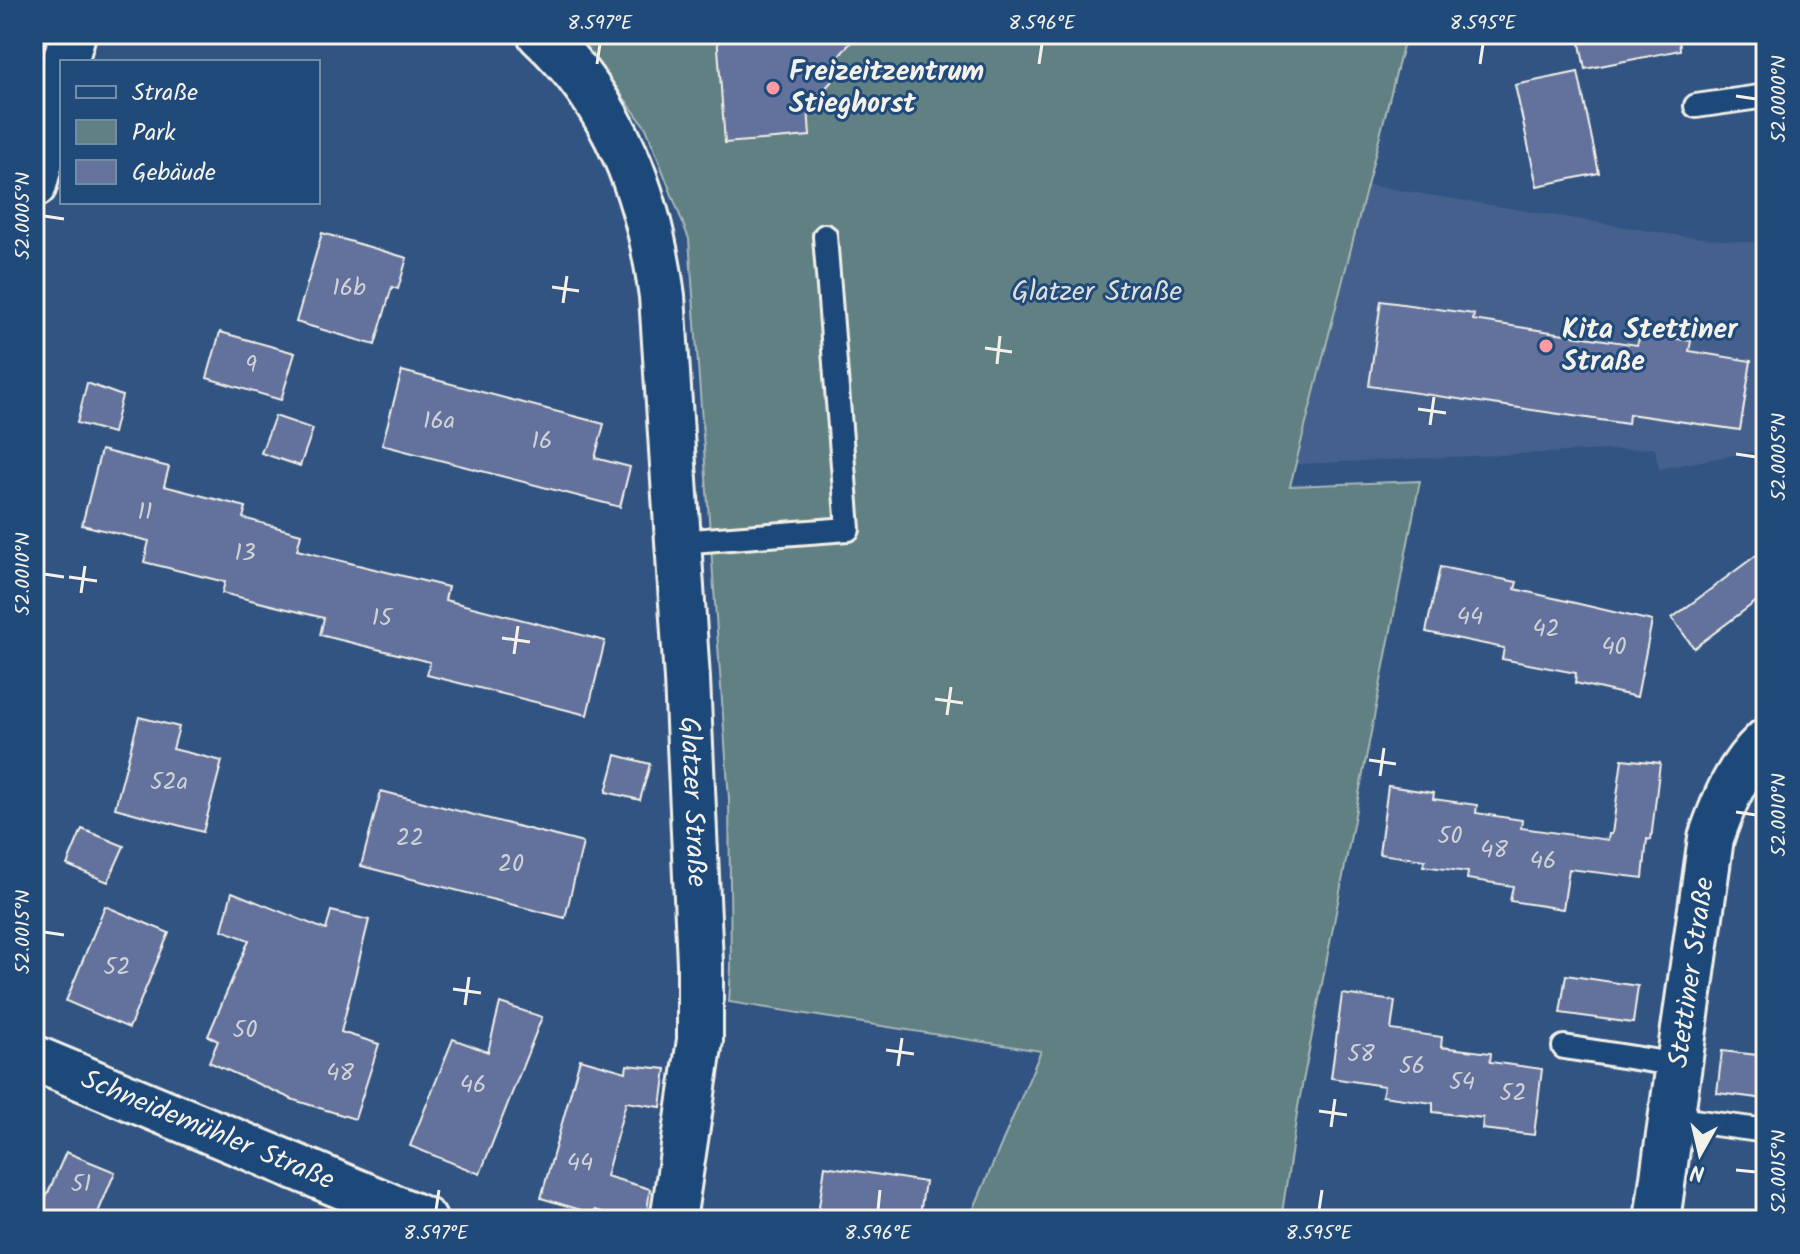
<svg xmlns="http://www.w3.org/2000/svg" width="1800" height="1254" font-family="Kalam,sans-serif">
<rect width="100%" height="100%" fill="#315483"/>
<filter id="ink" filterUnits="userSpaceOnUse"><feTurbulence type="fractalNoise" baseFrequency=".0125" numOctaves="2"/><feDisplacementMap in="SourceGraphic" scale="16" xChannelSelector="R" yChannelSelector="G"/><feConvolveMatrix kernelMatrix="1 2 1 2 8 2 1 2 1" color-interpolation-filters="sRGB"/></filter>
<g filter="url(#ink)">
<polygon fill="#44608c" points="1368,185 1681,236 1766,244 1766,449 1659,469 1655,448 1297,464"/>
<polygon fill="#608084" stroke="#aab8b6" stroke-width="2" points="573,34 1406,34 1290,486 1420,481 1298,1107 1281,1220 969,1220 1041,1051 729,1002 731,968 729,799 689,239 646,128 590,52"/>
<g fill="#64729c" stroke="#f4f1e8" stroke-width="2">
<polygon points="717,34 858,34 834,62 843,69 808,107 810,136 725,143"/>
<polygon points="1578,34 1679,34 1680,50 1585,69"/>
<polygon points="1578,72 1599,173 1537,186 1515,85"/>
<polygon points="322,233 407,258 398,289 392,287 375,345 296,322"/>
<polygon points="1381,301 1474,314 1473,320 1637,345 1641,333 1691,341 1689,351 1751,361 1740,430 1629,414 1628,424 1369,386"/>
<polygon points="220,332 295,353 281,400 207,378"/>
<polygon points="402,371 604,424 595,458 630,467 620,507 382,445"/>
<polygon points="87,383 122,396 113,433 77,423"/>
<polygon points="275,416 313,429 300,466 261,453"/>
<polygon points="101,450 169,467 164,486 246,507 243,518 301,534 297,550 448,587 445,600 605,641 587,715 427,675 430,662 320,635 324,618 222,593 225,582 144,562 149,541 82,525"/>
<polygon points="1766,548 1766,594 1694,648 1672,618"/>
<polygon points="1440,567 1517,582 1515,589 1652,621 1637,697 1575,683 1576,673 1502,659 1504,648 1426,632"/>
<polygon points="139,717 179,727 173,749 222,761 203,832 115,808"/>
<polygon points="616,755 650,764 640,800 606,792"/>
<polygon points="1622,759 1660,763 1651,840 1647,839 1643,878 1569,869 1563,909 1510,901 1513,886 1467,879 1468,872 1423,866 1425,860 1379,854 1388,786 1434,793 1433,799 1477,805 1476,813 1522,820 1521,828 1608,840 1609,834 1612,834"/>
<polygon points="381,791 583,843 565,918 361,866"/>
<polygon points="82,829 124,846 108,882 67,865"/>
<polygon points="232,892 326,930 331,911 369,920 341,1032 379,1044 355,1119 294,1100 209,1062 218,1041 208,1036 249,940 222,930"/>
<polygon points="105,906 169,933 129,1028 66,1001"/>
<polygon points="1566,975 1638,986 1633,1023 1560,1013"/>
<polygon points="1342,994 1395,1001 1391,1030 1442,1037 1441,1047 1491,1053 1490,1062 1542,1069 1534,1135 1482,1129 1483,1118 1433,1112 1433,1103 1382,1096 1384,1086 1331,1078"/>
<polygon points="500,1003 542,1017 480,1174 410,1146 453,1039 488,1052"/>
<polygon points="1722,1051 1766,1056 1766,1099 1717,1093"/>
<polygon points="580,1059 626,1072 627,1065 666,1069 661,1107 626,1102 606,1176 650,1189 646,1220 630,1220 595,1210 594,1214 541,1198"/>
<polygon points="66,1152 115,1172 95,1220 36,1220"/>
<polygon points="825,1166 925,1182 919,1220 817,1220"/>
</g>
<g fill="none" stroke-linecap="round" stroke-linejoin="round">
<defs>
<g id="service">
<polyline points="1696,106 1766,96"/>
<polyline points="679,542 848,529 825,236"/>
<polyline points="1564,1047 1679,1065"/>
<polyline points="1671,1118 1766,1131"/>
</g>
<g id="minor">
<path id="s1" d="M540,34C616,104 649,196 662,296L687,679L700,963V1040L673,1220"/>
<polyline points="65,62 73,34"/>
<polyline points="34,185 62,75"/>
<path id="s2" d="M34,1058L424,1220"/>
<path id="s3" d="M1657,1220L1711,838C1724,801 1737,768 1766,741"/>
</g>
</defs>
<use href="#service" stroke="#f4f1e8" stroke-width="28"/>
<use href="#minor" stroke="#f4f1e8" stroke-width="50"/>
<use href="#service" stroke="#1f4a7a" stroke-width="22"/>
<use href="#minor" stroke="#1f4a7a" stroke-width="44"/>
</g>
</g>
<path fill="none" stroke="#f4f1e8" stroke-width="3" d="M597,64L600,44M1039,64L1042,44M1480,64L1483,44M1736,96L1756,99M44,216L64,219M552,287L579,291M563,303L567,276M985,348L1012,352M997,364L1000,336M1418,409L1446,413M1430,425L1434,397M1736,454L1756,457M44,574L64,577M69,577L97,581M81,593L85,566M502,638L530,642M514,654L518,626M935,699L963,703M947,715L951,687M1369,760L1396,764M1380,776L1384,748M1736,812L1756,815M44,932L64,935M453,989L481,993M465,1005L469,977M886,1050L914,1054M898,1066L902,1038M1319,1111L1347,1115M1331,1127L1335,1099M1736,1170L1756,1172M436,1210L439,1190M878,1210L880,1190M1319,1210L1322,1190"/>
<g fill="#ff9aa2" stroke="#1f4a7a" stroke-width="3">
<circle cx="773" cy="88" r="8"/>
<circle cx="1546" cy="346" r="8"/>
</g>
<g text-anchor="middle" dominant-baseline="central" stroke-width="6" stroke-linejoin="round" paint-order="stroke">
<g font-size="24" fill="#d0d1d5">
<text x="349" y="288">16b</text>
<text x="251" y="365">9</text>
<text x="439" y="421">16a</text>
<text x="542" y="441">16</text>
<text x="145" y="512">11</text>
<text x="245" y="553">13</text>
<text x="1470" y="617">44</text>
<text x="382" y="618">15</text>
<text x="1546" y="629">42</text>
<text x="1614" y="647">40</text>
<text x="169" y="782">52a</text>
<text x="1450" y="836">50</text>
<text x="410" y="838">22</text>
<text x="1494" y="850">48</text>
<text x="1543" y="861">46</text>
<text x="511" y="864">20</text>
<text x="117" y="967">52</text>
<text x="245" y="1030">50</text>
<text x="1361" y="1054">58</text>
<text x="1412" y="1066">56</text>
<text x="340" y="1073">48</text>
<text x="1462" y="1082">54</text>
<text x="473" y="1085">46</text>
<text x="1513" y="1093">52</text>
<text x="580" y="1163">44</text>
<text x="81" y="1184">51</text>
</g>
<g font-size="28" font-weight="bold" fill="#f4f1e8" stroke="#1f4a7a" text-anchor="start">
<text x="789" y="72">Freizeitzentrum<tspan x="789" dy="32">Stieghorst</tspan></text>
<text x="1562" y="330">Kita Stettiner<tspan x="1562" dy="32">Straße</tspan></text>
</g>
<g font-size="28" fill="#dee0d9" stroke="#1f4a7a">
<text x="1097" y="292">Glatzer Straße</text>
</g>
<g font-size="28" fill="#f4f1e8" stroke="#1f4a7a">
<text stroke="none"><textPath href="#s1" startOffset="802">Glatzer Straße</textPath></text>
<text stroke="none"><textPath href="#s3" startOffset="250">Stettiner Straße</textPath></text>
<text stroke="none"><textPath href="#s2" startOffset="188">Schneidemühler Straße</textPath></text>
</g>
</g>
<rect width="1800" height="1254" fill="none" stroke="#1f4a7a" stroke-width="88"/>
<rect x="60" y="60" width="260" height="144" fill="#1f4a7a" stroke="#748da6" stroke-width="2"/>
<rect x="76" y="86" width="40" height="12" fill="#1f4a7a" stroke="#748da6" stroke-width="2"/>
<text x="132" y="100" font-size="24" fill="#f4f1e8">Straße</text>
<rect x="76" y="120" width="40" height="24" fill="#608084" stroke="#748da6" stroke-width="2"/>
<text x="132" y="140" font-size="24" fill="#f4f1e8">Park</text>
<rect x="76" y="160" width="40" height="24" fill="#64729c" stroke="#748da6" stroke-width="2"/>
<text x="132" y="180" font-size="24" fill="#f4f1e8">Gebäude</text>
<g transform="translate(1700 1154) rotate(188)" stroke="#1f4a7a" stroke-width="6" paint-order="stroke">
<path d="M0-6L14 30L0 20L-14 30Z" fill="#f4f1e8"/>
<text y="-12" font-size="22" font-weight="bold" text-anchor="middle" fill="#f4f1e8">N</text>
</g>
<rect x="44" y="44" width="1712" height="1166" fill="none" stroke="#f4f1e8" stroke-width="3"/>
<g font-size="20" text-anchor="middle" fill="#f4f1e8">
<text x="600" y="29">8.597°E</text>
<text x="1042" y="29">8.596°E</text>
<text x="1483" y="29">8.595°E</text>
<text transform="translate(1778 99) rotate(-90)" y="7">52.0000°N</text>
<text transform="translate(22 216) rotate(-90)" y="7">52.0005°N</text>
<text transform="translate(1778 457) rotate(-90)" y="7">52.0005°N</text>
<text transform="translate(22 574) rotate(-90)" y="7">52.0010°N</text>
<text transform="translate(1778 815) rotate(-90)" y="7">52.0010°N</text>
<text transform="translate(22 932) rotate(-90)" y="7">52.0015°N</text>
<text transform="translate(1778 1172) rotate(-90)" y="7">52.0015°N</text>
<text x="436" y="1239">8.597°E</text>
<text x="878" y="1239">8.596°E</text>
<text x="1319" y="1239">8.595°E</text>
</g>
</svg>
